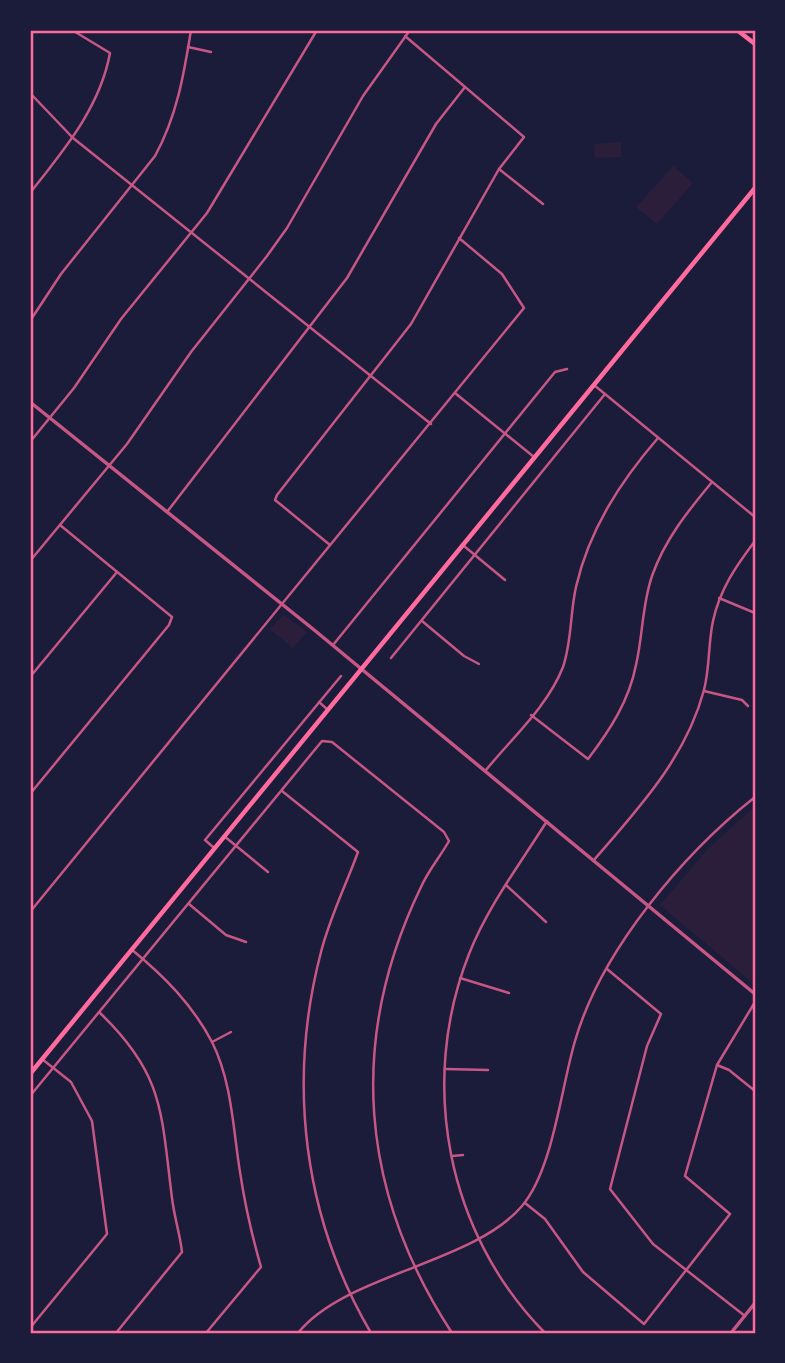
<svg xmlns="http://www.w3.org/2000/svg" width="785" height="1363" font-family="'DejaVu Sans',sans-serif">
<rect width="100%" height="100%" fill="#1b1b3a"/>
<g fill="#2a1e3b">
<polygon points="621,142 621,157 595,158 594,144"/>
<polygon points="673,166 693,183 657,224 636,207"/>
<polygon points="284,615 307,632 293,648 269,629"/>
<polygon points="755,806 755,985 660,905 707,850"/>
</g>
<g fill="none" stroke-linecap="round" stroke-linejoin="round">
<g stroke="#c65784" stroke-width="2.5">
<polyline points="188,47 211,52"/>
<polyline points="30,93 73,138 431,424"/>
<polyline points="499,169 543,204"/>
<path d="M30,193C63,151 100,108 110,53L72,30"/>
<path d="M30,321L61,274L155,156C177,116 184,74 191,30"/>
<polyline points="594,385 755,517"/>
<polyline points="455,393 534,457"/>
<polyline points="30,442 74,388 121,319 207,213 317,30"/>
<polyline points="167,512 347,278 436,124 465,87"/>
<polyline points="330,545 280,504 275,500 277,495 411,324 499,169 524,137 405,36"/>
<polyline points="464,546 505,580"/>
<polyline points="30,561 127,444 191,352 267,256 287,228 363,96 410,30"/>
<polyline points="719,598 755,613"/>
<polyline points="422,621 464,656 479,664"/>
<polyline points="333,645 555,372 567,369"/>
<polyline points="391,658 605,394"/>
<polyline points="30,677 117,572"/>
<polyline points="704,691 742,700 748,706"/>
<polyline points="319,702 328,710"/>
<path d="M531,715L588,759C610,730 629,701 636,665C643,635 642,605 652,576C665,539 688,511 712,482"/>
<path d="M486,770C511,739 548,706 563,667C572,641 570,613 576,587C589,530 620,482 658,438"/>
<path d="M282,791L358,852C346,885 330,917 321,952C287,1082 303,1217 371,1333"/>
<polyline points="30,794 169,625 172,617 60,525"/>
<polyline points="224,836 268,872"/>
<polyline points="213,847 205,840 341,676"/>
<path d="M594,860C638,809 686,758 704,690C710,667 708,644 713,621C720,589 736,566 755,541"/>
<polyline points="506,885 546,922"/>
<polyline points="189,904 226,935 246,942"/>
<polyline points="30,912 524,308 502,274 459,238"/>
<path d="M131,949C164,976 192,1004 212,1042C232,1082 233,1129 240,1172C245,1205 252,1236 261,1267L206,1333"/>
<polyline points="607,969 661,1014 647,1046 610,1189 653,1244 745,1316"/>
<polyline points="460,978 509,993"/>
<path d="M99,1012C165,1075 161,1113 172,1198C174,1216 180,1234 182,1252L116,1333"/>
<polyline points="212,1042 231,1032"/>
<polyline points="717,1065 729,1070 755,1091"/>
<polyline points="445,1069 488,1070"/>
<path d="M30,1096L322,741L332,742L444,832L449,841C440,857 428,871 421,887C347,1040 360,1192 452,1333"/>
<polyline points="452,1156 463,1155"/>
<polyline points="525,1203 545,1219 583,1272 644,1324 730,1214 685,1176 717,1065 755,1002"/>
<polyline points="30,1328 107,1234 92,1121 71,1082 42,1059"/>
<path d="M298,1333C345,1274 473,1264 522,1206C553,1170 561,1088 575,1041C601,951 682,855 755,797"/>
<path d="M545,1333C447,1234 418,1083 469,954C488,906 520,864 547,821"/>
</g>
<g stroke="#c65784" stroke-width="3.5">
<polyline points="30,402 313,629 755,994"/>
<polyline points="731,1333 755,1303"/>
</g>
<g stroke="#ff6b9d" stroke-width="4.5">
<polyline points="737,30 755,44"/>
<polyline points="30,1074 755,188"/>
</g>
</g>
<rect width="785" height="1363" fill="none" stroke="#1b1b3a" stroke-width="63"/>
<rect x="32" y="32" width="722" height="1300" fill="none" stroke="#ff6b9d" stroke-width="2.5"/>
</svg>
